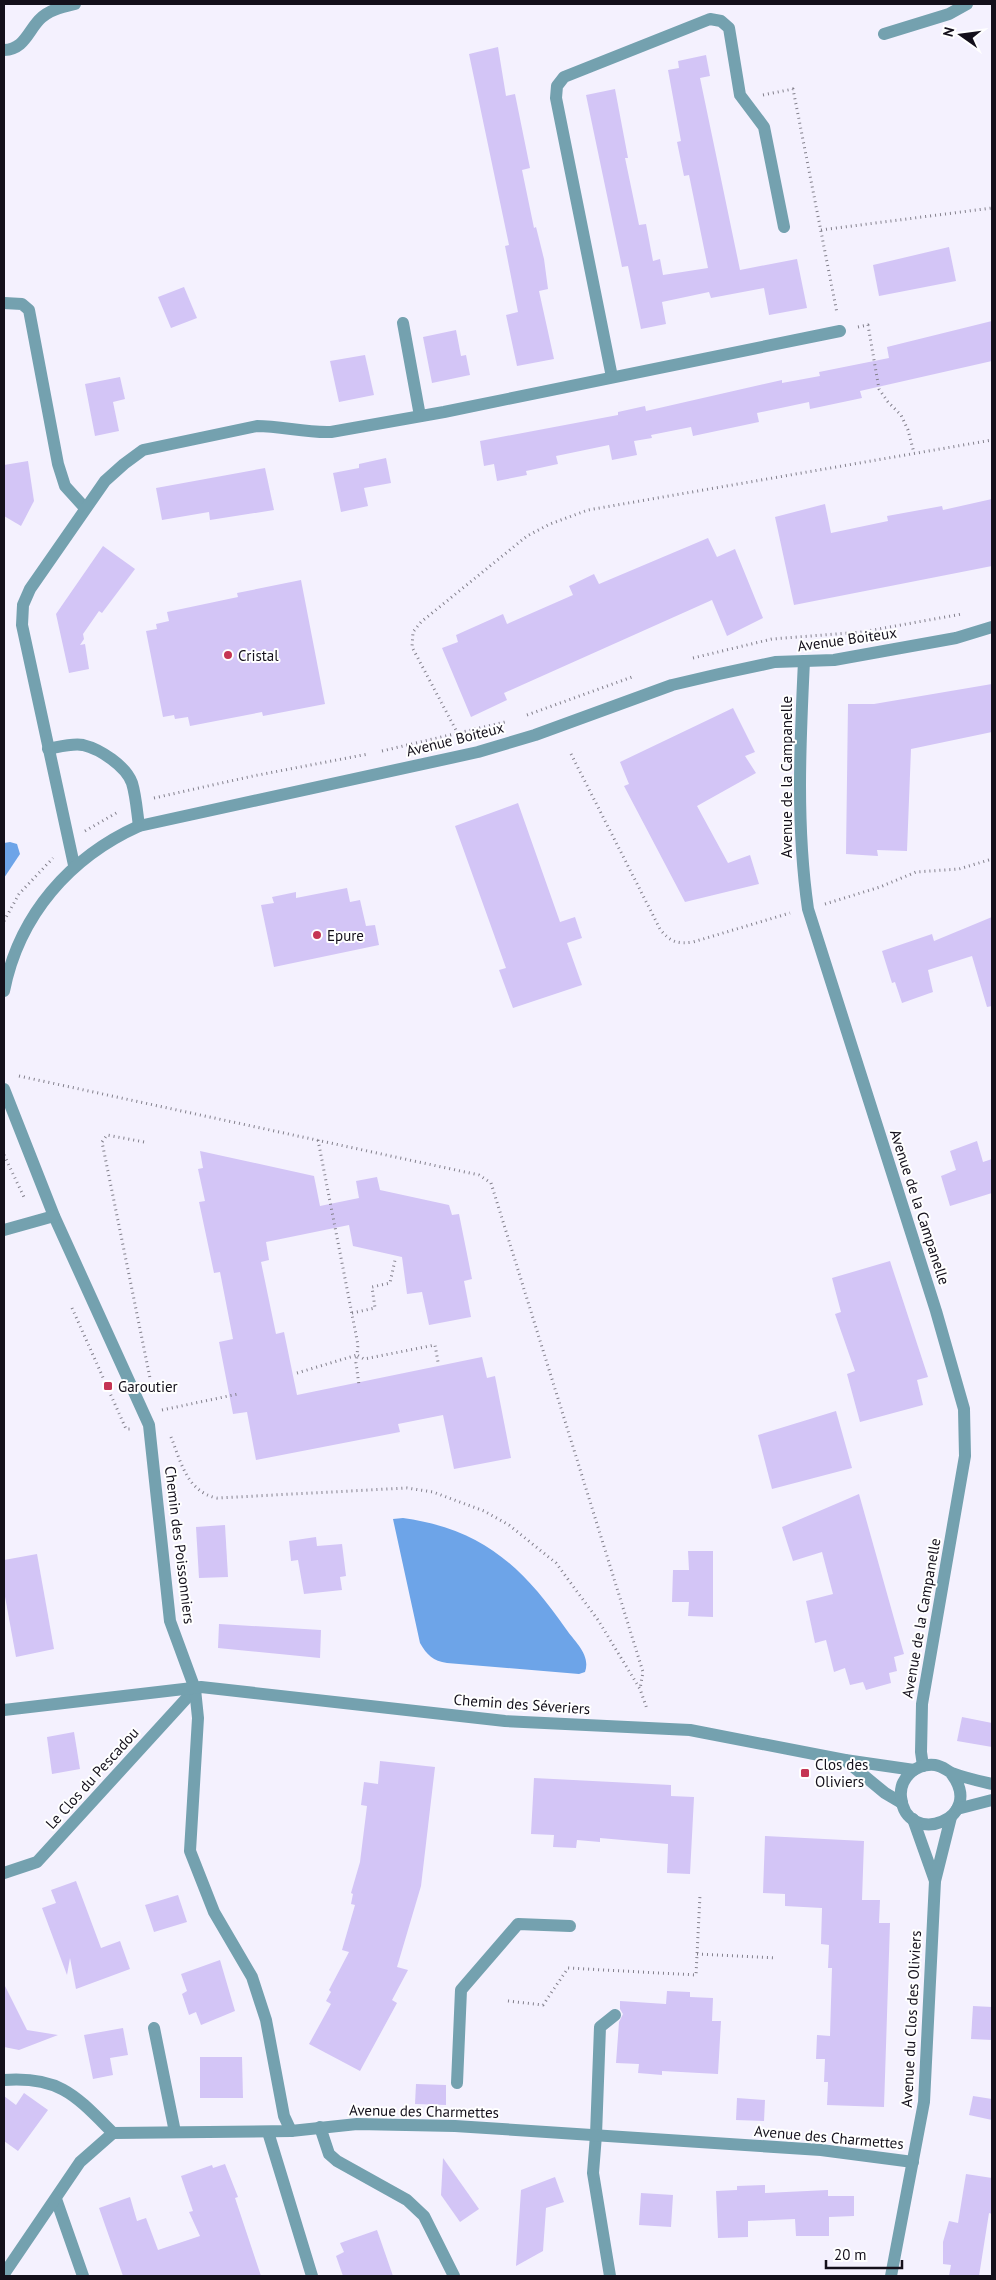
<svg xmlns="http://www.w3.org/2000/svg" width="996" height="2280" font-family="'PT Sans',sans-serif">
<rect width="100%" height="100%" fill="#f4f1fe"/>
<g fill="#6da4e8">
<polygon points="10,842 17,844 20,854 4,878 4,843"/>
<path d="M403,1518C482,1529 522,1566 566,1629C575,1642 591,1655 585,1672L579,1674L447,1663C433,1661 427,1655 420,1643L393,1519Z"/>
</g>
<g fill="#d3c5f6">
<polygon points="498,47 506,96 515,94 530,168 522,170 534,228 536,227 544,259 548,289 539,291 554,359 517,366 506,315 518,312 505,246 509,245 469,54"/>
<polygon points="706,55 710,76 700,78 740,270 797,259 807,308 769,315 764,288 711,298 709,292 662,302 666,324 641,329 628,266 622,267 586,95 615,89 628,158 625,158 639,225 646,224 653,261 660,259 663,275 708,268 689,175 684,176 677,142 681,141 668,70 679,68 678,61"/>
<polygon points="949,247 956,281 879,296 873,265"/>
<polygon points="184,287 197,318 171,328 158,297"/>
<polygon points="992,321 992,361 860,391 862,398 810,409 809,402 757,413 759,422 693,436 691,427 651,435 652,438 634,441 637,455 612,460 609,445 556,456 558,464 526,471 527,475 497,481 494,464 484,466 480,441 618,415 618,412 645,406 646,411 782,380 782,383 820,376 819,372 889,358 887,347"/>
<polygon points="456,330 461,356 466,355 470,375 432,383 423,337"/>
<polygon points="365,355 374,395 339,402 330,361"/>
<polygon points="120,377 125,399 113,402 119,431 95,436 85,384"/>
<polygon points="386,458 391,483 364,488 368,506 341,512 333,473 359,468 359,464"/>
<polygon points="28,461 34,501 21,526 4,516 4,465"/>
<polygon points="265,468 274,510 210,520 209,512 162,520 156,488"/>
<polygon points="992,499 992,566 794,605 775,517 825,504 831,533 888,521 887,516 942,506 943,510"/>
<polygon points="708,538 717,557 735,549 763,618 727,636 712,600 504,693 507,700 471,717 442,648 458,642 456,635 503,614 507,624 573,595 569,586 594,574 599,584"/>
<polygon points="103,546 135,569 102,613 99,611 83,634 84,639 80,645 85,644 89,669 69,673 56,614"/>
<polygon points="301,580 325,704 263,716 262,712 190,726 188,717 175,719 174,715 163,717 146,631 157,629 156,624 169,621 167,612 238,597 237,593"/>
<polygon points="992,684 992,732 911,749 907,851 877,850 878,856 846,854 848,704 874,704"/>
<polygon points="733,708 755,752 745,756 756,773 697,806 728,863 750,855 759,884 685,902 624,786 629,784 620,762"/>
<polygon points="518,803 560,922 575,917 582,938 567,943 582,985 513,1008 499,970 506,968 455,826"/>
<polygon points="347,888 350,902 360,900 366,926 375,925 379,945 274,967 261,905 274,903 272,897 296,892 296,898"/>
<polygon points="992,917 992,1006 987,1007 972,956 928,970 933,992 902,1003 895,982 892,983 882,951 932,934 934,941"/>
<polygon points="977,1141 983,1162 992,1159 992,1193 950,1206 941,1176 956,1170 950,1151"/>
<polygon points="200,1151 314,1176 320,1206 359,1198 356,1181 377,1177 380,1190 449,1205 452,1215 459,1214 472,1279 464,1281 471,1317 429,1325 422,1292 407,1294 402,1257 353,1246 349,1225 266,1242 269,1260 261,1262 276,1334 284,1332 297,1395 482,1357 487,1378 495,1376 511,1458 454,1469 443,1415 398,1424 400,1432 256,1460 247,1412 233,1414 219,1342 233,1339 220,1272 214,1273 199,1202 205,1201 198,1169 203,1168"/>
<polygon points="890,1261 928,1377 917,1380 923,1405 860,1422 847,1374 855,1371 835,1314 841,1312 832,1278"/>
<polygon points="836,1411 852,1468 772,1489 758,1435"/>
<polygon points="859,1494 904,1654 894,1657 897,1671 889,1673 891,1683 866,1690 863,1682 850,1685 845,1668 834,1672 826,1640 815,1643 806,1601 833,1594 822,1552 793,1561 782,1527"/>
<polygon points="225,1525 228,1577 199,1578 196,1527"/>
<polygon points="316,1537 317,1546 342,1544 346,1576 340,1577 342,1590 304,1594 298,1560 291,1561 289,1541"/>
<polygon points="688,1551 713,1551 713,1617 688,1616 689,1602 672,1602 673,1570 689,1570"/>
<polygon points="37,1554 54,1649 16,1657 4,1591 4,1560"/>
<polygon points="219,1624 321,1630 320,1658 218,1648"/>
<polygon points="962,1717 992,1723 992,1747 957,1741"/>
<polygon points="74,1732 80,1769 52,1774 47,1737"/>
<polygon points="380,1761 435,1767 421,1886 397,1967 408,1970 392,2000 397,2003 360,2071 309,2044 331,2004 326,2001 331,1992 329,1990 349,1952 342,1950 355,1905 351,1904 353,1894 351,1893 360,1862 367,1806 361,1805 364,1782 378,1784"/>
<polygon points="534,1778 671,1785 671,1796 694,1797 690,1874 667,1873 668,1844 600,1838 600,1842 577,1840 576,1848 553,1847 554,1835 531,1834"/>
<polygon points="765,1836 864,1841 862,1900 880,1900 879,1923 890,1923 884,2107 827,2105 828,2082 824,2082 825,2059 816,2059 817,2035 830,2036 832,1968 828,1968 829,1945 821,1944 822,1908 785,1906 785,1894 763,1893"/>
<polygon points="76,1881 101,1948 120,1941 130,1969 76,1989 70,1958 67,1975 42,1908 56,1903 51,1890"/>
<polygon points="178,1895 187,1922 154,1932 145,1905"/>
<polygon points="220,1960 235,2011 201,2025 196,2012 189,2015 182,1994 187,1991 181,1974"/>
<polygon points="4,1984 27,2030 58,2035 19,2050 4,2047"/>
<polygon points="667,1991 690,1992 690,1997 713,1998 712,2021 721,2021 718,2074 662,2071 662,2075 638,2073 639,2064 616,2063 619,2022 623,2014 620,2009 620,2001 666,2004"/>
<polygon points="973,2006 992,2007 992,2040 971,2039"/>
<polygon points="123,2028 128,2055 110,2058 113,2075 93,2079 84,2035"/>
<polygon points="200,2057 242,2057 243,2098 200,2098"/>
<polygon points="416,2084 446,2085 446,2105 415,2104"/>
<polygon points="24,2093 48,2110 18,2151 4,2141 4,2096 16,2105"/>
<polygon points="973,2096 992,2099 992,2120 969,2115"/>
<polygon points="737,2098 765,2100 764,2121 736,2120"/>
<polygon points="443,2158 479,2209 460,2222 441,2195"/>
<polygon points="225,2164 238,2197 235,2198 261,2276 123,2276 99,2208 130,2197 137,2221 146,2218 158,2250 200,2236 189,2212 193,2211 181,2176 212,2165 213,2168"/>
<polygon points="966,2174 992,2178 992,2214 989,2213 979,2276 949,2276 951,2265 943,2264 943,2242 949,2221 958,2223"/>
<polygon points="555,2177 564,2202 546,2208 543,2251 516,2266 521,2190"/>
<polygon points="765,2185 765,2193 828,2190 828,2196 854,2196 854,2216 829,2217 829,2236 796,2236 795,2219 748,2221 748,2237 718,2238 716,2191 737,2190 737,2186"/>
<polygon points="641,2193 673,2195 671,2227 639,2225"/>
<polygon points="377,2230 393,2276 343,2276 336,2256 344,2252 340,2243"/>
</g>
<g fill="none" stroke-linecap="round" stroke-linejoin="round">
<g stroke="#83808c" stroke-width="3" stroke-dasharray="1 4" stroke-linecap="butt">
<polyline points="763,95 793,89 837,313"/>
<polyline points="821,230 992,208"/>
<polyline points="858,327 868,325 879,389 888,402 901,415 908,430 914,453"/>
<polyline points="693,658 772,639 862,632 962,614"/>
<polyline points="527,715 632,677"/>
<polyline points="458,734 412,647 413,632 421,622 527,536 550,524 588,510 992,440"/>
<polyline points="382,751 505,722"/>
<path d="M571,754L660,929C670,942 677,944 693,942L790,913"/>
<polyline points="154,798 253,776 368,754"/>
<polyline points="85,831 118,812"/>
<polyline points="825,904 880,887 916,872 959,869 992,859"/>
<polyline points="4,921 19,894 53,858"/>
<polyline points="19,1076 479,1175 491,1183 643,1672 640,1689"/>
<polyline points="318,1140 358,1345 357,1355 364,1359 435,1345 438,1362"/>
<polyline points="144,1142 107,1135 102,1142 150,1378"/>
<polyline points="4,1155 24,1197"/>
<polyline points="72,1308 126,1429 130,1429"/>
<polyline points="352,1313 375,1308 372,1287 390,1283 395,1260"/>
<polyline points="297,1373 357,1355 356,1363 359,1385"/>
<polyline points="162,1410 238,1394"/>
<path d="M171,1437C181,1462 187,1492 217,1498L407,1488L433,1492L484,1511L509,1525L556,1563L598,1620L640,1689L647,1709"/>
<polyline points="697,1954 776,1958"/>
<polyline points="508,2001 543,2005 568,1968 696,1975 700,1895"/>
</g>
<g stroke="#74a1af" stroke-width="12">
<path d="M48,749C59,747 72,743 83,745C100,749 126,766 132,783C136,796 137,812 139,826"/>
<polyline points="4,1873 37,1862 195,1689"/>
<polyline points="154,2028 175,2132"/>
<path d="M4,2080C60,2076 76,2096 113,2133"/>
<polyline points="457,2083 461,1990 518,1924 570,1926"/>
<polyline points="596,2135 600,2027 615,2015"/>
</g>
<g stroke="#74a1af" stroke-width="12">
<polyline points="884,34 949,14 967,4"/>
<path d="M4,50C24,49 27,33 39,20C48,10 62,7 75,4"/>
<polyline points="4,303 22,304 29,310 58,464 65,486 85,508"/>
<polyline points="403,323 420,416"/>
<polyline points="612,377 556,98 557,86 564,77 710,19 721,21 729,28 740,95 764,127 784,227"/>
<path d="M804,661C800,744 796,826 808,909L936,1311L964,1409L965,1456L922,1704L921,1752L923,1766"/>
<path d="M74,865L22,625L23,605L30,589L105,481L124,464L143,450L257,426C282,426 305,433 331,432L444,412L840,331"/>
<path d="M4,991C19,915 70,857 139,826L478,752L535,735L672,685L719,674L775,662L834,660L956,638L992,627"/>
<polyline points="4,1089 54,1216 149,1425 170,1621 195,1689 198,1718 190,1851 214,1912 252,1977 266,2020 284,2116 291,2131"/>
<polyline points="4,1230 54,1216"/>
<polyline points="4,1710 201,1687 505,1721 690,1730 845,1760 914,1770"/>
<polyline points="845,1760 885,1793 902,1803"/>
<path d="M950,1772C989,1819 906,1849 901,1797C899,1778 916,1763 935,1765C942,1766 946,1770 952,1773C965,1778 979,1781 992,1784"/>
<polyline points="957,1809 992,1800"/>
<polyline points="913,1819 935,1881"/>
<polyline points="320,2127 329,2154 337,2161 407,2200 424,2216 454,2276"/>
<polyline points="268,2132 312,2276"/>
<polyline points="596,2135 593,2173 610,2276"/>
<polyline points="56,2199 83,2276"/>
<polyline points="4,2274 80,2162 113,2133 291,2131 357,2124 455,2126 821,2150 913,2162"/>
<polyline points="891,2276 924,2102 935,1881 951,1817"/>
</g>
</g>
<g fill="#c53554" stroke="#fff" stroke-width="2">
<circle cx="228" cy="655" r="5"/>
<circle cx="317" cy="935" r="5"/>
<rect x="103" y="1381" width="10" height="10" rx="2.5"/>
<rect x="800" y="1768" width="10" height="10" rx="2.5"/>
</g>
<g text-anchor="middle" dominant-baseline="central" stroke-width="4" stroke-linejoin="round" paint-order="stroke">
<g font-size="15" fill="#14101b" stroke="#fff">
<text transform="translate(847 639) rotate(-8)">Avenue Boiteux</text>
<text transform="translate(455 739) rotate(-14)">Avenue Boiteux</text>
<text transform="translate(786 777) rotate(-90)">Avenue de la Campanelle</text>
<text transform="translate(920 1207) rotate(72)">Avenue de la Campanelle</text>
<text transform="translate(180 1545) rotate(83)">Chemin des Poissonniers</text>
<text transform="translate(921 1618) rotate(-80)">Avenue de la Campanelle</text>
<text transform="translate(522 1704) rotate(4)">Chemin des Séveriers</text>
<text transform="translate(92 1778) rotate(-48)">Le Clos du Pescadou</text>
<text transform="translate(911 2019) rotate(-87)">Avenue du Clos des Oliviers</text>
<text transform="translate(424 2111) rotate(1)">Avenue des Charmettes</text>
<text transform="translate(829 2137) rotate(5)">Avenue des Charmettes</text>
</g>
<g font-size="15" fill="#14101b" stroke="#fff" text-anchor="start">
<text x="238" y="655">Cristal</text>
<text x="327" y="935">Epure</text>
<text x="118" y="1386">Garoutier</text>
<text x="815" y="1764">Clos des<tspan x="815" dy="17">Oliviers</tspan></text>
</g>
</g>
<rect width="996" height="2280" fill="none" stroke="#14101b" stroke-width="10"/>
<g transform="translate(961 35) rotate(284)" stroke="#ffffff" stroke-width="4" paint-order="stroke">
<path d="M0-4L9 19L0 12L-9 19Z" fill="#14101b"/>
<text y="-8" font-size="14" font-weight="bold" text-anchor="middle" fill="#14101b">N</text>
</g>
<path d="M826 2260v8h76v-8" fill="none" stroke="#14101b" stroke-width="2.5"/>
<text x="834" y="2260" font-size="15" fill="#14101b" stroke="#ffffff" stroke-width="4" paint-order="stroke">20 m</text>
</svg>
